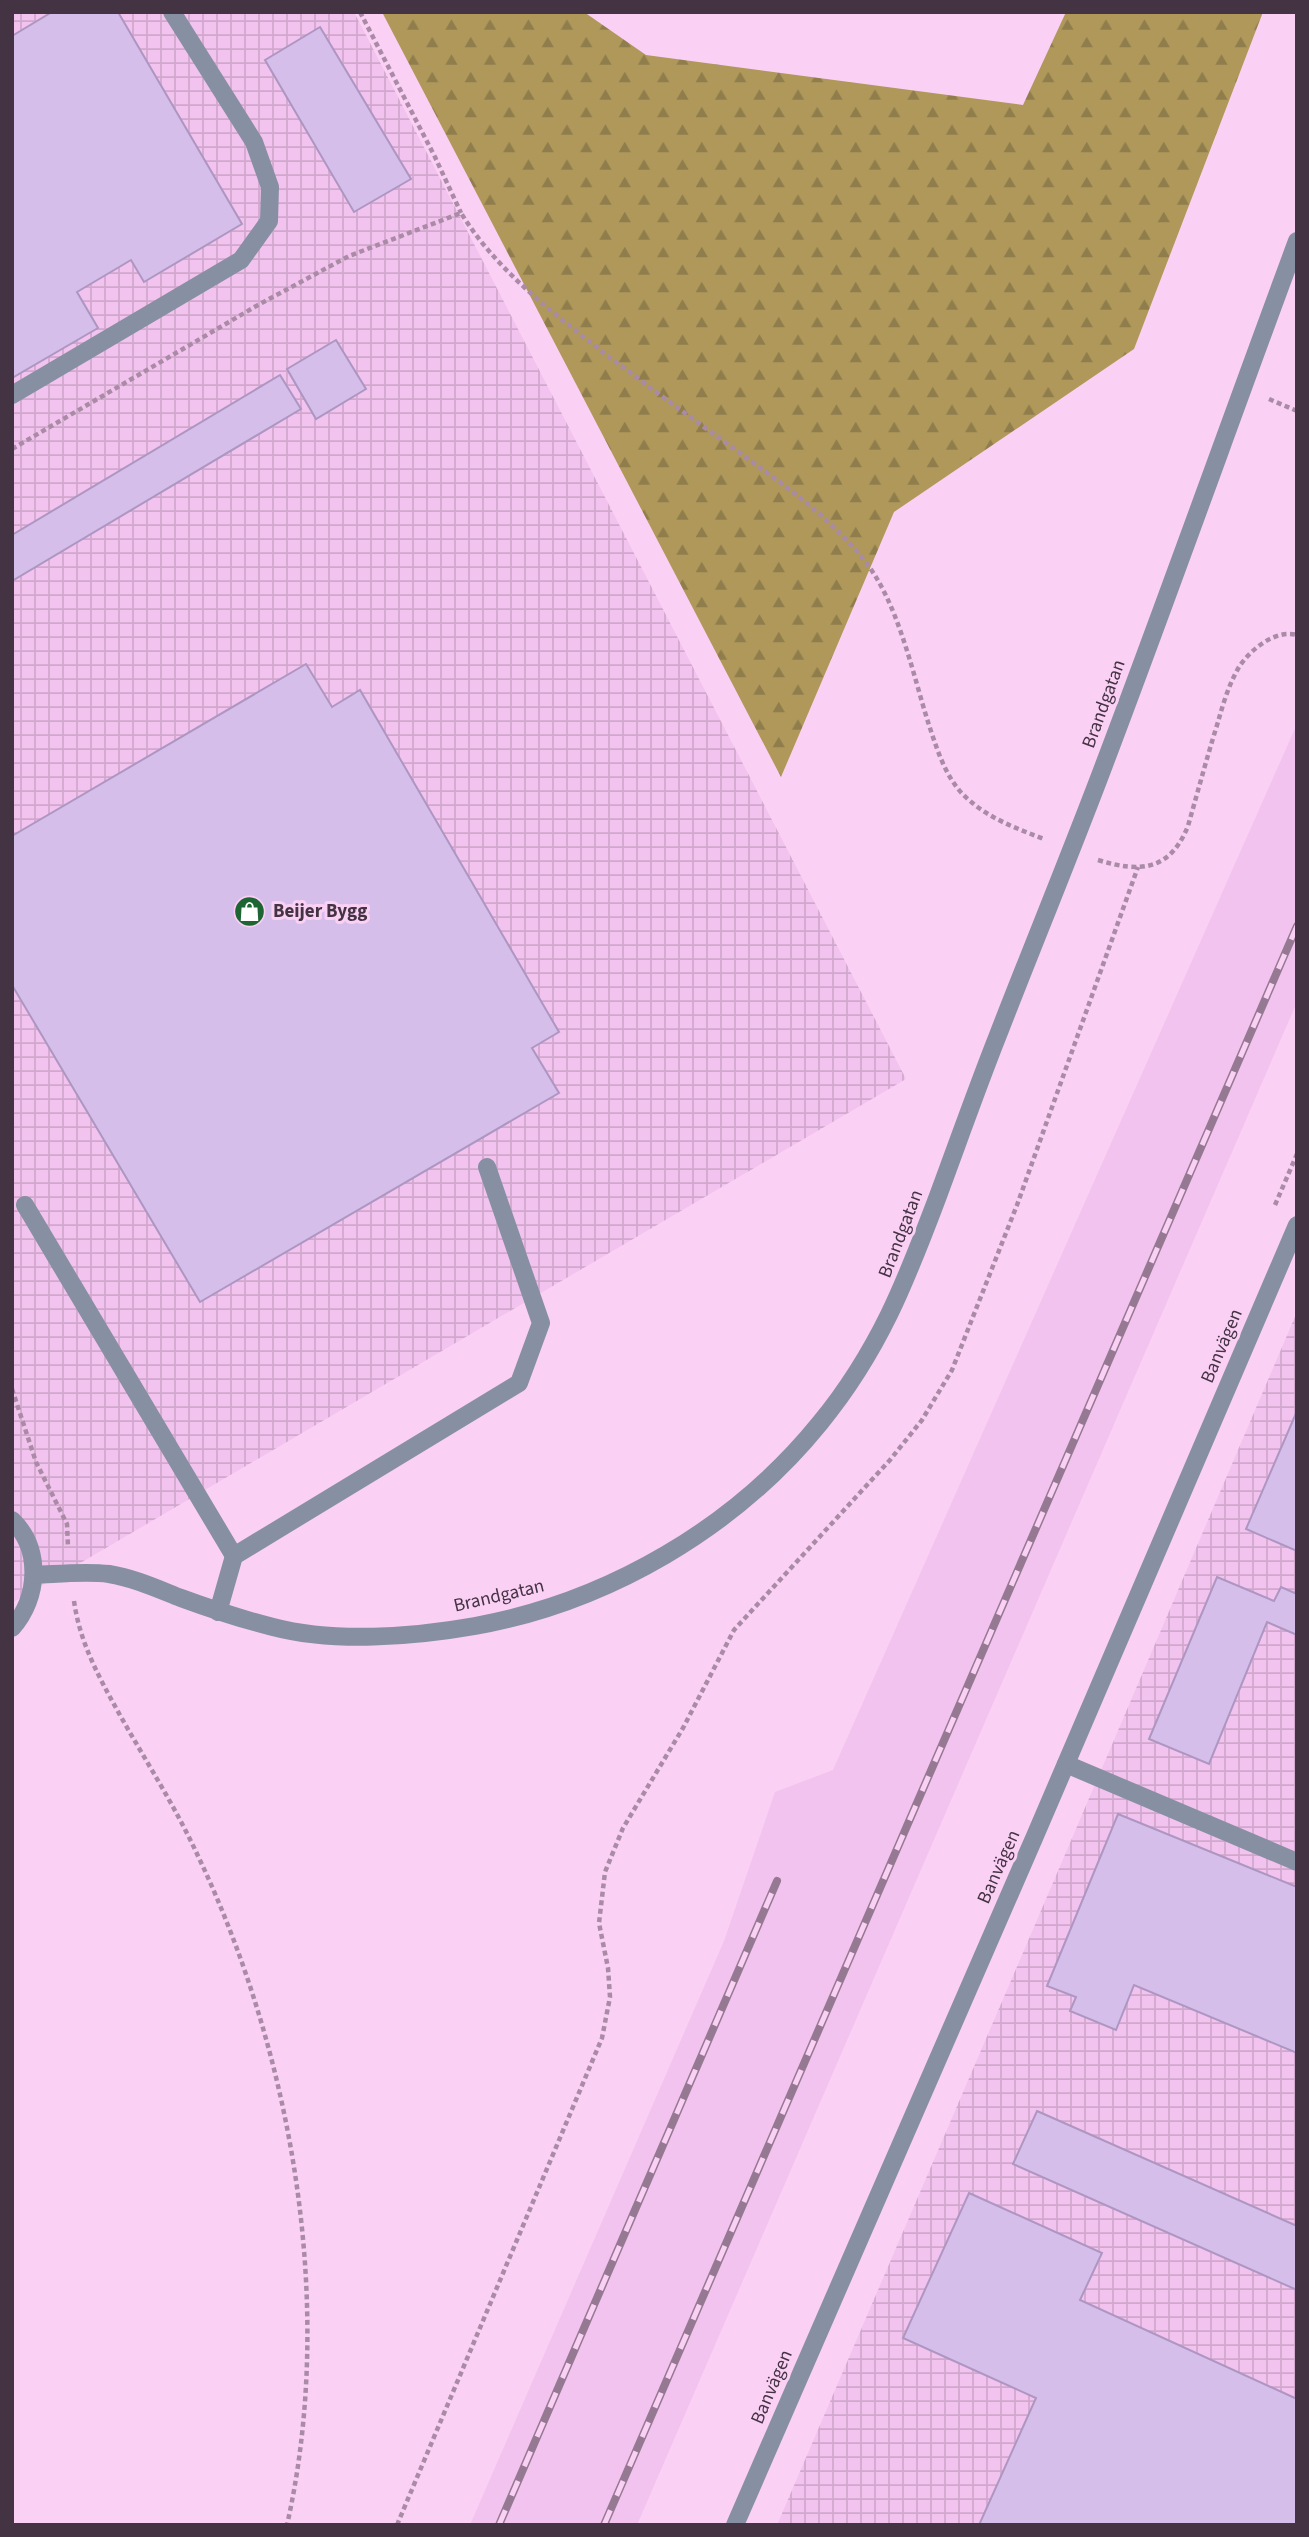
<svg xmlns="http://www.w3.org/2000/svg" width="1309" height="2537" font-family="'Source Sans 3',sans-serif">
<defs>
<pattern id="industrial-grid" width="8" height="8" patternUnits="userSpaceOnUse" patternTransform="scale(1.75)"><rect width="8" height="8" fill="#f2c3ee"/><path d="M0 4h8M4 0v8" fill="none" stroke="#d1a8cd"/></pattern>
<pattern id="forest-firs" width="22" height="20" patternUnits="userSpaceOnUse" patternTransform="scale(1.75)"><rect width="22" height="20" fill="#af985a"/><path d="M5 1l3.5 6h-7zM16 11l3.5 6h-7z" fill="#907d4c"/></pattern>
</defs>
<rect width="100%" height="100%" fill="#fad0f5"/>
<polygon fill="#f2c3ee" points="1297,724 1297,1002 637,2525 470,2525 724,1941 775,1792 833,1770"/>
<g fill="url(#industrial-grid)">
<polygon points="12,12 354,12 906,1079 12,1603"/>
<polygon points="1297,1312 1297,2525 777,2525 1034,1927"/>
</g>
<polygon fill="url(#forest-firs)" points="382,12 584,12 646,55 1023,105 1066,12 1263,12 1134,349 894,512 781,777"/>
<g fill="#d6beeb" stroke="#ae96c2" stroke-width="2">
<polygon points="52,12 118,12 242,224 144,282 131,260 77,292 98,328 12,378 12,36"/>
<polygon points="320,27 411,179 354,212 265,60"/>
<polygon points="336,340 366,389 316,419 287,369"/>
<polygon points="280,375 301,409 12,581 12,535"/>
<polygon points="306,664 332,707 360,690 559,1032 532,1048 559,1093 200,1302 12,985 12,836"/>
<polygon points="1297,1411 1297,1551 1246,1529"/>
<polygon points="1217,1577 1274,1601 1281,1587 1297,1594 1297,1635 1267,1622 1209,1764 1149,1739"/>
<polygon points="1118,1814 1297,1887 1297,2053 1134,1985 1116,2030 1070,2011 1076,1997 1047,1986"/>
<polygon points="1037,2111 1297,2226 1297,2290 1013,2164"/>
<polygon points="969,2193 1102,2253 1080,2300 1297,2399 1297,2525 979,2525 1036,2398 903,2338"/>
</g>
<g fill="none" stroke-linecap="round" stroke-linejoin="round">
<g stroke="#aa8ba6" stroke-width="4.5" stroke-dasharray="5 3.5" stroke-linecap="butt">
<polyline points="360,12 435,157 461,213"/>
<polyline points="1269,399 1297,411"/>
<path d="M12,449L258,305L349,256L461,213C497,271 551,311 604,353C649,387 694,420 740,453C785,486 829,516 864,560C898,602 912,671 928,722C937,749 946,781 969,800C990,819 1018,829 1044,839"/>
<path d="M1098,860C1140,873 1170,871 1188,826C1198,791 1207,757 1218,722C1223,704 1229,684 1239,667C1250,650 1275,629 1297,635"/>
<polyline points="1275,1205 1297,1154"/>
<polyline points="12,1389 36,1462 67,1524 68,1547"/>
<path d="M74,1601C80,1644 100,1679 121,1717C147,1763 176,1808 198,1856C293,2056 336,2307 287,2525"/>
<polyline points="397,2525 602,2038 610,1997 608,1968 599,1923 605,1872 623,1828 683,1728 734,1630 890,1460 922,1420 952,1370 1017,1205 1138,867"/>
</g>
<g stroke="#878fa2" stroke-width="18">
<polyline points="12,395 241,260 269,221 270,187 254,142 172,12"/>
<polyline points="25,1205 234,1556"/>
<path d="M12,1520C42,1549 39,1598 12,1628"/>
<path d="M34,1575C59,1574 85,1571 109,1574C134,1578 158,1589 181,1598C211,1609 241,1619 273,1627C334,1643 413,1637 475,1626C608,1602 735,1528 820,1423C879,1351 906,1281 938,1196C958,1142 977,1088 998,1035C1033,945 1070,855 1104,765C1170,591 1232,416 1297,241"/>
<polyline points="218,1612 234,1556 519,1383 541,1323 487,1167"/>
<polyline points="1066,1764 1297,1862"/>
<polyline points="735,2525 1035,1836 1297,1225"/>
</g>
<defs>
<g id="rail">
<polyline points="499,2525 777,1881"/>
<polyline points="604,2525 1297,926"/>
</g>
</defs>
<use href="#rail" stroke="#957992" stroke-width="8"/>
<use href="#rail" stroke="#fad0f5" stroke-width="5" stroke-dasharray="16" stroke-linecap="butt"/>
</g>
<defs>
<symbol id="shop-disc" viewBox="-11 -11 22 22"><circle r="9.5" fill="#1d6633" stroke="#fad0f5"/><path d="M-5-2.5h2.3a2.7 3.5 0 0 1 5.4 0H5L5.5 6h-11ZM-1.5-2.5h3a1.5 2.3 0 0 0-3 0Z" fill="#fff"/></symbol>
</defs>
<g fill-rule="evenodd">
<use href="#shop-disc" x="232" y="894" width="35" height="35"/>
</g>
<g text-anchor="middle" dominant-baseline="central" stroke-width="6" stroke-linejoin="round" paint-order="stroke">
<g font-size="19" fill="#443342" stroke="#fad0f5">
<text transform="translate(1104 704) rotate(-70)">Brandgatan</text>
<text transform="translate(901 1234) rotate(-69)">Brandgatan</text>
<text transform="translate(1222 1346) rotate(-67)">Banvägen</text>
<text transform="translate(499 1596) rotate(-13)">Brandgatan</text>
<text transform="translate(999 1867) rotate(-66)">Banvägen</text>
<text transform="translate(772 2387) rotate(-67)">Banvägen</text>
</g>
<g font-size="19" font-weight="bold" fill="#443342" stroke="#fad0f5" text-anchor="start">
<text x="273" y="911">Beijer Bygg</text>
</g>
</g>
<rect width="1309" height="2537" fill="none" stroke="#443342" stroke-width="28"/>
</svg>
